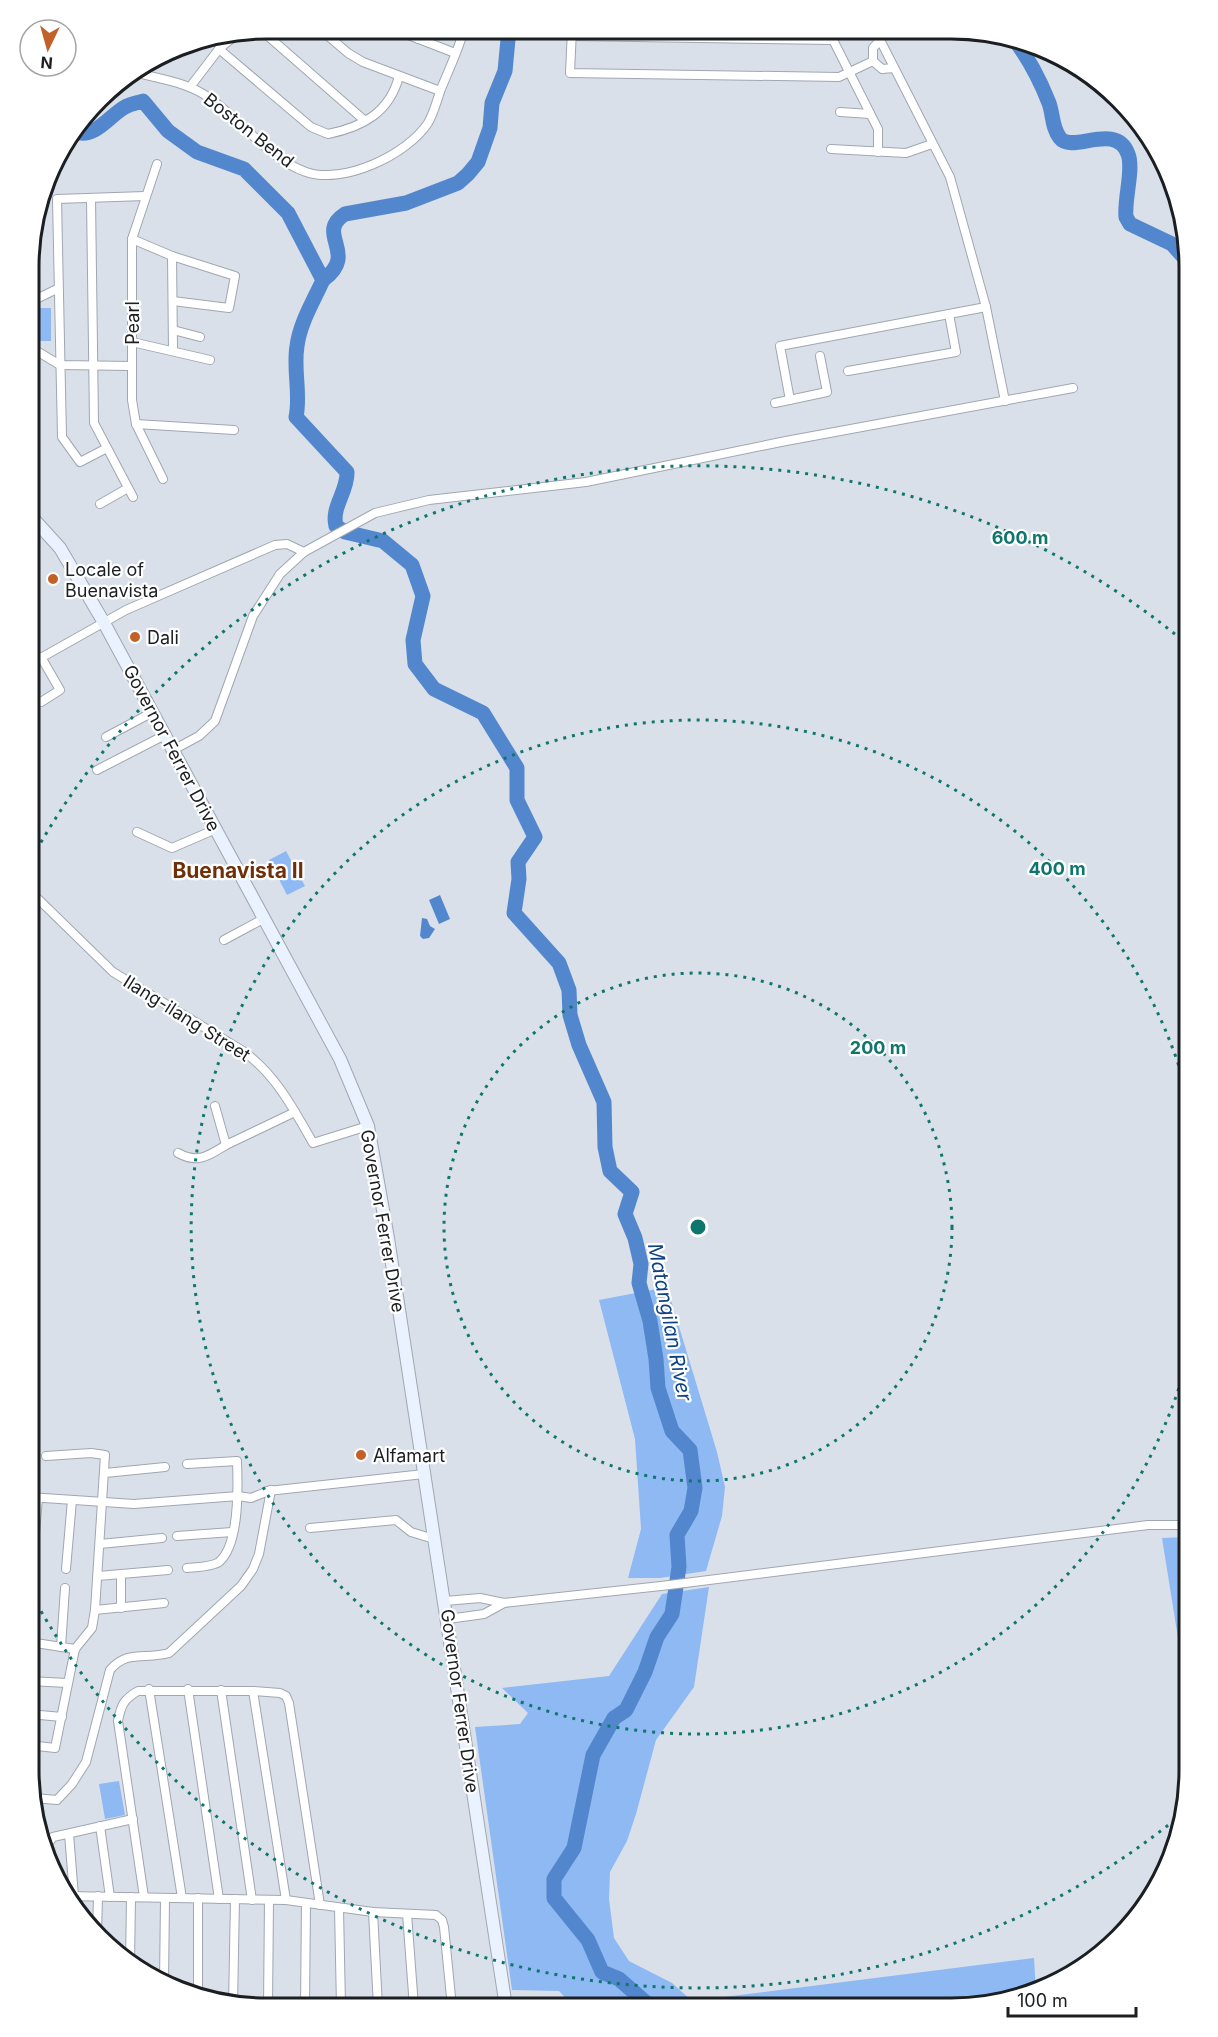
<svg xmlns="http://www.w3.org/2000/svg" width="1218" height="2037" font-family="Inter,sans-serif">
<rect width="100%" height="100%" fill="#d9e0ea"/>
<g fill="#8fb9f3">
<rect x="33" y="308" width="18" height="33"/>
<polygon points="286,851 305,886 287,895 269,860"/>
<polygon points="667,1287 717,1452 725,1487 722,1516 706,1571 660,1578 628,1578 641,1529 635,1439 599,1300"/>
<polygon points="1189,1537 1189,1707 1162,1538"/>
<polygon points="709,1587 694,1687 656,1740 636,1814 627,1841 610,1872 609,1899 614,1938 629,1961 672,1983 692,2001 1034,1958 1036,1992 951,2008 574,2007 559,1991 512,1990 475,1727 520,1724 528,1713 502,1688 609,1676 662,1594"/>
<polygon points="119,1781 125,1815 105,1819 99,1784"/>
</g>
<g fill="#5387cd">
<polygon points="440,895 450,919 439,924 429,900"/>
<polygon points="422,918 427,919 430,926 435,929 429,938 423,939 420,936"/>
</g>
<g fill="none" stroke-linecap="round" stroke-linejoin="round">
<g stroke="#5387cd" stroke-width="15">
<path d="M1014,39C1029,59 1040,80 1049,103C1053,114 1052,128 1060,138C1072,154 1116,121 1128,154C1134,169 1124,199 1126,217L1130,224L1172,244L1189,263"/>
<path d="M76,132C95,139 110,115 125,107C130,104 137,103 143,101L168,131L197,152L244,169L288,213L323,280C313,302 300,323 297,346C293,370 301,394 296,417L347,472C348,491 331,507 336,526L345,532L383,541L412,565L423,596L413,640L415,664L434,689L483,713L517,768V800L535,837L518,862L519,879L514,913L559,963L569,990L570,1015L579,1045L604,1102L605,1147L610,1171L632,1192L625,1214L635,1238L641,1264L639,1283L650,1321L656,1359L658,1388L672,1431L690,1450L695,1488L691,1511L677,1535L679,1567L672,1614L657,1637L645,1672L626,1710L614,1718L593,1755L574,1848L554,1879V1898L588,1940L602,1972L619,1979L652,2008"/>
<path d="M323,280C360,253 314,234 345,214L406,203L458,183L468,174L478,162L490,128L492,103L505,71L509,29"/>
</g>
<defs>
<g id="street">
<polyline points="320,29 348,53 363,62 440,91"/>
<polyline points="393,29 455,53"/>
<polyline points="572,29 570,73 839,77 873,61"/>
<polyline points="261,30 364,120"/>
<polyline points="828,30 878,129 878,152"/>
<polyline points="875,30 950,177 986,307 1005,401"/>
<polyline points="571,36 833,40"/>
<polyline points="418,39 421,29"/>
<polyline points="880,40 873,48 873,61 882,69 894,68"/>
<path d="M219,49L311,127L328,134C363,127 390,112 399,76"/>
<path d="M134,72C159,79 187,82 208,97C241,119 268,159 306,172C343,185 407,155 428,123C434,113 437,100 441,89C449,69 459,49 464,29"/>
<polyline points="190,87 219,49 236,35"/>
<polyline points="840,112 870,114"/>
<polyline points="831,149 906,153 932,144"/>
<polyline points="157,164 132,239 132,400 136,424 163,479"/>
<polyline points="91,198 94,423 133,497"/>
<polyline points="132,239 172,256 235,276 229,308 173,301"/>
<polyline points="172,256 173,350"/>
<polyline points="30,302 57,289"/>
<polyline points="173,330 200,337"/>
<polyline points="132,342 210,360"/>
<polyline points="30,347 60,365 132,366"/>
<polyline points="848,371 956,352 949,314"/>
<polyline points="790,400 780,346 986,307"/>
<polyline points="775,403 827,392 820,356"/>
<polyline points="136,424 234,430"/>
<polyline points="107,448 80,462 62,437 57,199 145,196"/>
<polyline points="100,504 128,488"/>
<polyline points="30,664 126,610 275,545 287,544 304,552"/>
<polyline points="41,702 60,690 41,657"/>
<polyline points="106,737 153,712"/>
<polyline points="173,750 199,736 215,721 253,616 280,574 304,552 375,513 429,500 586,482 786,441 1073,388"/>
<polyline points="97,770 165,735"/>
<polyline points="137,832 172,848 216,829"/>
<path d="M30,891L113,972L243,1051C276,1075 293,1108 313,1143L368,1126"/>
<polyline points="224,940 265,918"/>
<polyline points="215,1106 226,1145 295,1112"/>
<path d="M178,1153C198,1164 208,1156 226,1145"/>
<polyline points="105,1473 165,1467"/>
<polyline points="268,1491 424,1474"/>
<polyline points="29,1497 134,1504 238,1496 251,1498 271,1490"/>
<polyline points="310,1528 396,1520 411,1532 434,1539"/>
<polyline points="177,1536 232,1532"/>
<polyline points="100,1544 162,1538"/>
<polyline points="32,1568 38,1498"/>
<path d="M187,1568C196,1567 212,1567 219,1562C240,1544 238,1486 237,1461L187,1464"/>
<polyline points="66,1569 72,1500"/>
<polyline points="98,1576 168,1570"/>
<polyline points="445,1601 480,1598 504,1603 661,1586 1148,1525 1189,1525"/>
<polyline points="121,1608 121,1574"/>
<polyline points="95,1610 164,1603"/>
<polyline points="29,1619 31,1587"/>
<polyline points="448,1619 484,1614 504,1603"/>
<polyline points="29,1642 75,1649"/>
<polyline points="61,1647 65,1588"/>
<polyline points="29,1681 67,1683"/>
<polyline points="149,1689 182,1898"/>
<polyline points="188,1689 219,1899"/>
<polyline points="221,1690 252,1900"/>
<polyline points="253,1691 286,1900"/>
<polyline points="29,1714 62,1717"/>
<polyline points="29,1745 55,1748 75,1649 92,1628 95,1610 105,1455 91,1453 46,1456"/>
<path d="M34,1798L57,1800L72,1784L86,1762L110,1670C128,1649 145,1660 169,1653L241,1586L253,1569L259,1554L271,1490"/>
<polyline points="100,1826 110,1897"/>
<polyline points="69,1834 74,1896"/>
<polyline points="44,1850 53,1837 133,1819"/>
<polyline points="66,1896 286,1900 373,1912 436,1915 442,1920 444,1927 452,2007"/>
<path d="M144,1897L118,1721C121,1705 124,1699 138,1691H253L280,1693L286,1696L289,1703L320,1905"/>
<polyline points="198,1898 198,1996"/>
<polyline points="339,1908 341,2007"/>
<polyline points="373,1912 378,2007"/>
<polyline points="407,1914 414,2007"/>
<polyline points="97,1934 98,1896"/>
<polyline points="130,1964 131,1897"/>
<polyline points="164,1983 165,1898"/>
<polyline points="233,2006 235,1899"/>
<polyline points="268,2007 269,1900"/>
<polyline points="305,2007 306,1903"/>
</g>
<polyline id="secondary" points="30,515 60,548 103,621 340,1059 368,1126 388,1238 506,2007"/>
</defs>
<use href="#street" stroke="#a0a7b1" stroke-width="10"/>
<use href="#secondary" stroke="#a0a7b1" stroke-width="14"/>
<use href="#street" stroke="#fff" stroke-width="8"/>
<use href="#secondary" stroke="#e9f2fe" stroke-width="12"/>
</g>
<g fill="none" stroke="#0f766e" stroke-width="3" stroke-dasharray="3 6">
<circle cx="698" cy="1227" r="254"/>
<path d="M1189 1354A507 507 0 1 1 1189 1100"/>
<path d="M1182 1814A761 761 0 0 1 29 1590M32 858A761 761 0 0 1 1187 644"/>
</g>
<g fill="#c36028" stroke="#fff" stroke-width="2">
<circle cx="53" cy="579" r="6"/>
<circle cx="135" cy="637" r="6"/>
<circle cx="361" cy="1455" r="6"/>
</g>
<g text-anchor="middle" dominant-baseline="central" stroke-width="4.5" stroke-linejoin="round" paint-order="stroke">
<g font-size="18" fill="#1c1f22" stroke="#fff">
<text transform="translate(249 130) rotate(38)">Boston Bend</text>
<text transform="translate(132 323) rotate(-90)">Pearl</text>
<text transform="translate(172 748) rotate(62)">Governor Ferrer Drive</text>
<text transform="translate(187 1018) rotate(32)">Ilang-ilang Street</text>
<text transform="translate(383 1221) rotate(80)">Governor Ferrer Drive</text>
<text transform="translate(460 1701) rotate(82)">Governor Ferrer Drive</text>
</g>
<g font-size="18" fill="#1c1f22" stroke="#fff" text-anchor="start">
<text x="65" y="569">Locale of<tspan x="65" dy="21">Buenavista</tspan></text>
<text x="147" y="637">Dali</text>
<text x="373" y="1455">Alfamart</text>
</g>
<g font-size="20" font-style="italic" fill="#0f4283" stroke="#fff">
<text transform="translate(670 1322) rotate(79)">Matangilan River</text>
</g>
<g font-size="21" font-weight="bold" fill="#6e2f09" stroke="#fff">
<text x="238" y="870">Buenavista II</text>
</g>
</g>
<path d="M0 0H1218V2037H0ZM267 39H951A228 228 0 0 1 1179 267V1770A228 228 0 0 1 951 1998H267A228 228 0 0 1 39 1770V267A228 228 0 0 1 267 39Z" fill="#fff" fill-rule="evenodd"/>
<path fill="none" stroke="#1c1f22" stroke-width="3" d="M267 39H951A228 228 0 0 1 1179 267V1770A228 228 0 0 1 951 1998H267A228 228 0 0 1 39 1770V267A228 228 0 0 1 267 39Z"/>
<circle cx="698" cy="1227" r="9" fill="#0f766e" stroke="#fff" stroke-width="3"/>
<g font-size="18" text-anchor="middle" font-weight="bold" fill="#0f766e" stroke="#fff" stroke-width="4.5" stroke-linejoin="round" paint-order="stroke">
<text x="1020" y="544">600 m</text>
<text x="1057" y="875">400 m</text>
<text x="878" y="1054">200 m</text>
</g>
<g transform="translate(48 48) rotate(185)"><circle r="28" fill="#ffffff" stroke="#a4a5a7" stroke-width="1.5"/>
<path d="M0-4.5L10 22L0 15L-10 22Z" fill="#c36028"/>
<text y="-9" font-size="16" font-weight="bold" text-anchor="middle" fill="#1c1f22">N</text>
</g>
<path d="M1008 2007v9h128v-9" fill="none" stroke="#1c1f22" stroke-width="3"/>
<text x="1017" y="2007" font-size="18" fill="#1c1f22" stroke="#ffffff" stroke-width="4.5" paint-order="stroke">100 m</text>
</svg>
